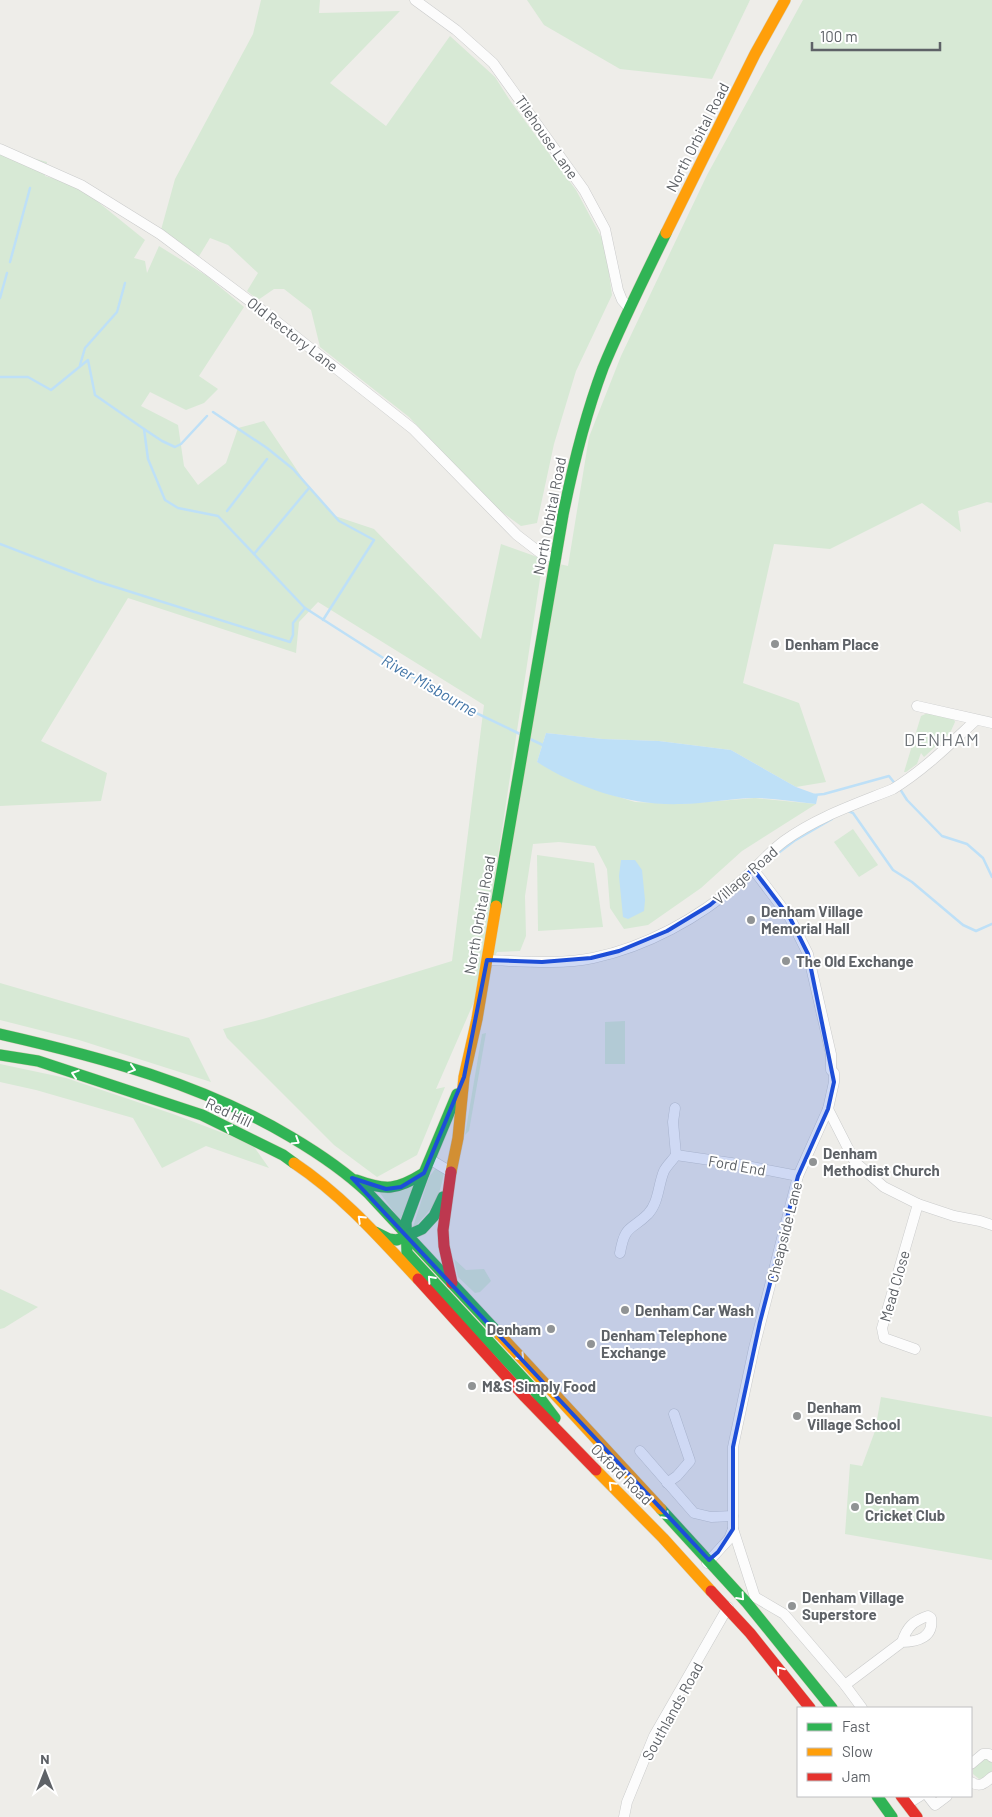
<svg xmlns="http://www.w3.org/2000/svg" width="992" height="1817" font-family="Barlow,sans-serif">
<rect width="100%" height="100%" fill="#eeede9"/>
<g fill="#d7e9d5">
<polygon points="261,0 320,0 319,13 400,11 330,83 386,126 450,36 495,77 511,102 576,190 605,244 612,295 576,371 554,444 537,523 521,526 495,507 409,417 320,347 311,310 284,289 274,289 258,300 247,291 258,273 228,245 210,238 198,258 161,230 175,179 253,34"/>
<polygon points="527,0 750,0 712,79 620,69 544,25"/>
<polygon points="803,0 992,0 992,503 987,502 958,511 961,532 922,503 830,549 774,544 743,683 799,703 826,782 796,787 731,750 659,741 603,739 546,733 537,762 603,792 635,802 681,804 755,798 816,804 742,851 701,888 648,925 624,929 610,908 607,869 595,846 559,842 533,844 525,896 526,936 520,951 497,952 489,969 555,563 568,566 589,437 621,356 707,175"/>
<polygon points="0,149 47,162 45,176 77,185 145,240 134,258 145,261 147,273 159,246 207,276 244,307 199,376 218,389 204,403 186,410 150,392 141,406 178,425 184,466 198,485 226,463 238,428 264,421 309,488 335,516 374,529 481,639 501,544 543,559 477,995 436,1089 445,1087 417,1155 377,1177 334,1145 227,1038 223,1029 263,1019 452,961 484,705 318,602 299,622 296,653 128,598 41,741 107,773 101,801 0,806"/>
<polygon points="930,712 954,719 955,722 950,733 924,757 921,753 917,764 906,772 904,772 921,716"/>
<polygon points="853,829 878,865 859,877 834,842"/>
<polygon points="537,855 594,863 603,927 538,931"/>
<polygon points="0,983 189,1038 211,1082 79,1040 0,1020"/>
<polygon points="625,1021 625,1064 605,1064 605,1022"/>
<polygon points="486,1033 469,1131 465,1135 482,1034"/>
<polygon points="0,1064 66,1078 173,1114 252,1144 269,1168 206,1146 162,1168 133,1118 36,1090 0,1082"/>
<path d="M436,1168L444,1173C438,1204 432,1208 412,1230L429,1177Z"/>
<polygon points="416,1182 400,1220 380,1193"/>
<polygon points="454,1259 466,1270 484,1269 491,1281 480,1292 475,1293 458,1277"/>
<polygon points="0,1289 38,1307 4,1328 0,1329"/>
<polygon points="881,1397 992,1417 992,1560 845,1534 850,1464 862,1466 875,1431"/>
<polygon points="986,1758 992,1761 992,1771 984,1778 979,1779 973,1774 973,1769"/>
</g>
<g fill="#bee0f7">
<path d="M546,733L603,739L659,741L731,750L796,787L818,795L816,804C796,802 775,798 755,798C730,798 706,804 682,804C631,806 580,789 537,762Z"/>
<polygon points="621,860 635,860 642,870 645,900 644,911 628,919 623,917 619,876"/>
</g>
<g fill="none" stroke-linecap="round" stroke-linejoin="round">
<g stroke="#bee0f7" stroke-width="2.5">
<polyline points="10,262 30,188"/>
<polyline points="0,298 7,273"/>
<polyline points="80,365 85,348 117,312 125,283"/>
<polyline points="0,377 28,377 51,390 88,360 95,395 144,429 148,459 165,500 178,508 218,516 305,608 449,700 520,734"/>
<polyline points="213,412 267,448 293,469 339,521 374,540 323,620"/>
<polyline points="144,429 162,441 175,447 181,444 207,416"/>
<polyline points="227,511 267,459"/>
<polyline points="0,544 96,581 290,642 293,635 293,623 305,608"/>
<polyline points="254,554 309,488"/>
<polyline points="530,739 545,746"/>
<polyline points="900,789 907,800 942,836 967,844 983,858 992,877"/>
<polyline points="814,795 824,794 889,776 896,785"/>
<polyline points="848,811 853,813 893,870 912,882 963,925 976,931 992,924"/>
<polyline points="773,857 794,841 832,819"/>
</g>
<defs>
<g id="street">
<polyline points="415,0 456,30 493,63 584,190 605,229 618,290 622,300 629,308"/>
<polyline points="0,149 81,185 160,234 267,314 413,429 517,535 543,555 556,558"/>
<polyline points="917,706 992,723"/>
<polyline points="753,869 790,918 808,954 831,1054 831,1070 834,1073 834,1082 828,1109 798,1176 754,1348 733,1447 733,1529 755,1597 784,1614 845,1685 862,1708"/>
<path d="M487,960C522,961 559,965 593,958C646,947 699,918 740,882C755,869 768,853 784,841C817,817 856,804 893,789C924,770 950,744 976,720"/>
<polyline points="675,1108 673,1122 676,1155"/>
<polyline points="828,1109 855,1162 884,1187 918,1204 954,1216 980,1221 992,1225"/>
<polyline points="431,1160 451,1172"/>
<path d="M620,1253C625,1224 631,1231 648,1214C659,1202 658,1185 664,1171C667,1165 673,1160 676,1155L731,1163L798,1176"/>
<polyline points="915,1349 884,1338 882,1328 918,1204"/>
<polyline points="640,1451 694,1513 711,1517 733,1516"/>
<polyline points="667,1483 677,1476 690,1461 674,1414"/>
<polyline points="707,1563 729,1539 733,1529"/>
<path d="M845,1685L902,1642C918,1642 934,1637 931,1618L928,1616C913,1621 907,1627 902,1642"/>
<polyline points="971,1764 983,1754 989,1754 992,1757"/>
<path d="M971,1782C980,1788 985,1783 992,1777"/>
<polyline points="928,1796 935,1805 947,1796"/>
<polyline points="907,1804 920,1796"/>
<polyline points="624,1817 627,1802 654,1736 728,1607"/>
</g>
<g id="fast">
<path d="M496,906L563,515C573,465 585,416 603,368C622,322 644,278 666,233"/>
<path d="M0,1034C101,1057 202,1084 291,1137C318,1153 345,1171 368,1193L500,1335"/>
<polyline points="0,1055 38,1061 202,1115 283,1155 294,1163"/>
<polyline points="457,1094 424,1173 406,1222 407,1253 534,1390 555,1418"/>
<path d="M356,1180C386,1191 397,1190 424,1173"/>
<polyline points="375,1232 389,1239 397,1240 422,1229 434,1216 443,1197"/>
<polyline points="661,1509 747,1603 832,1708"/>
<polyline points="877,1796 892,1817"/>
</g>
<g id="slow">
<polyline points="666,233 755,54 785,0"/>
<path d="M294,1163C342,1195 379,1237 418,1279"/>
<polyline points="451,1172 458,1138 464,1077 477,1019 496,906"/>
<polyline points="500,1335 661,1509"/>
<polyline points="596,1470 663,1538 711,1591"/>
</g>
<g id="jam">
<polyline points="451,1172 443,1230 444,1246 452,1283"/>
<polyline points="418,1279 525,1397 596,1470"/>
<polyline points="711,1591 750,1633 810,1708"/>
<polyline points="901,1796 917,1817"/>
</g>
</defs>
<use href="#street" stroke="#cacbcb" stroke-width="11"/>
<use href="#fast" stroke="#d5cdb8" stroke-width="12"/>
<use href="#slow" stroke="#d5cdb8" stroke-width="12"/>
<use href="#jam" stroke="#d5cdb8" stroke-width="12"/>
<use href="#street" stroke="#fcfcfc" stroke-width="10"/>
<use href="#fast" stroke="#30b455" stroke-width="11"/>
<use href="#slow" stroke="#ff9f0a" stroke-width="11"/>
<use href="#jam" stroke="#e5322d" stroke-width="11"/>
</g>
<defs><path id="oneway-chevron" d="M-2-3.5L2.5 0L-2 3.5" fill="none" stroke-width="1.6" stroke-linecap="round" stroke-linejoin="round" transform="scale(1.25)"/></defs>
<g stroke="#fff">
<use href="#oneway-chevron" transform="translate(132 1069) rotate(17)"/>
<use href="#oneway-chevron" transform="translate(75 1074) rotate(-162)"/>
<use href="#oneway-chevron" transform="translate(228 1128) rotate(-154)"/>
<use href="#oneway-chevron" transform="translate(296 1141) rotate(32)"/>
<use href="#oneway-chevron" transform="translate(361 1219) rotate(-136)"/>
<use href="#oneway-chevron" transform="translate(431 1279) rotate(-132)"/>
<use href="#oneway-chevron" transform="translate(521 1357) rotate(47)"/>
<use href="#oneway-chevron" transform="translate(612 1485) rotate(-135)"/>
<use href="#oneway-chevron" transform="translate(666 1516) rotate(47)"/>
<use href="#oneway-chevron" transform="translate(741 1597) rotate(48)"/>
<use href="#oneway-chevron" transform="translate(780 1670) rotate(-129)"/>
</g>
<path fill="#1d4ed8" fill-opacity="0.2" stroke="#1d4ed8" stroke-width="4" stroke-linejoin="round" d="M753,869L790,918L808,954L834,1082L828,1109L798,1176L760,1322L733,1447V1529L718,1552L709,1560L352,1178L386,1189L401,1187L424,1173L464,1077L487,960L542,962L591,958L619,951L667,931L710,905Z"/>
<g fill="#909394" stroke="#fff" stroke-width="2">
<circle cx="775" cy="644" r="5"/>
<circle cx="751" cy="920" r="5"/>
<circle cx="786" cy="961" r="5"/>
<circle cx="813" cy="1162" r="5"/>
<circle cx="625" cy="1310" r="5"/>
<circle cx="551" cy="1329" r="5"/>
<circle cx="591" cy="1344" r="5"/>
<circle cx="472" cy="1386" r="5"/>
<circle cx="797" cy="1416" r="5"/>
<circle cx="855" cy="1507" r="5"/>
<circle cx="792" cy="1606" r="5"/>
</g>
<g text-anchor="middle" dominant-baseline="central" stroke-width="4" stroke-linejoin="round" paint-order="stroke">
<g font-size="15" fill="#5e6267" stroke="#fff">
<text transform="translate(547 137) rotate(55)">Tilehouse Lane</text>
<text transform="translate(697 137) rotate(-63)">North Orbital Road</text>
<text transform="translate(293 334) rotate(38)">Old Rectory Lane</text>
<text transform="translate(549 516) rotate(-79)">North Orbital Road</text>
<text transform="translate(745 875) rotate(-41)">Village Road</text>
<text transform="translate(479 915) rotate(-80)">North Orbital Road</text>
<text transform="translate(229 1112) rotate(25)">Red Hill</text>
<text transform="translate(737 1165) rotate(10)">Ford End</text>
<text transform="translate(784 1232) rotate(-76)">Cheapside Lane</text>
<text transform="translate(894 1286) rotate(-74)">Mead Close</text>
<text transform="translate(622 1474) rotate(45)">Oxford Road</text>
<text transform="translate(672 1711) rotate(-61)">Southlands Road</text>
</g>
<g font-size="15" font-weight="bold" fill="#5e6267" stroke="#fff" text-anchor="start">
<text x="785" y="644">Denham Place</text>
<text x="761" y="911">Denham Village<tspan x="761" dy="17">Memorial Hall</tspan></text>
<text x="796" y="961">The Old Exchange</text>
<text x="823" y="1153">Denham<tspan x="823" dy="17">Methodist Church</tspan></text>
<text x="635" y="1310">Denham Car Wash</text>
<text x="541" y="1329" text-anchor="end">Denham</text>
<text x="601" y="1335">Denham Telephone<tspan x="601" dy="17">Exchange</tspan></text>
<text x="482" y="1386">M&amp;S Simply Food</text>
<text x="807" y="1407">Denham<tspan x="807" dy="17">Village School</tspan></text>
<text x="865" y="1498">Denham<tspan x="865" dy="17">Cricket Club</tspan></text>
<text x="802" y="1597">Denham Village<tspan x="802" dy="17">Superstore</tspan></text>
</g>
<g font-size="16" font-style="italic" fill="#4275a7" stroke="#fff">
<text transform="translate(430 685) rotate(30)">River Misbourne</text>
</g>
<g font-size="18" letter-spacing="1" fill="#6f7479" stroke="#fff">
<text x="942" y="739">DENHAM</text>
</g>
</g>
<rect x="797" y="1707" width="175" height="90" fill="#ffffff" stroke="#bfc0c2"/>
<rect x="807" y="1723" width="25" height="8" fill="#30b455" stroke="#bfc0c2"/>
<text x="842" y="1732" font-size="15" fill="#5e6267">Fast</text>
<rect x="807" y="1748" width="25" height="8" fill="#ff9f0a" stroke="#bfc0c2"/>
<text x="842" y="1757" font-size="15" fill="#5e6267">Slow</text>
<rect x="807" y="1773" width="25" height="8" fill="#e5322d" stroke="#bfc0c2"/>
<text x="842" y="1782" font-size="15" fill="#5e6267">Jam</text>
<g transform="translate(45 1772)" stroke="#ffffff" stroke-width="4" paint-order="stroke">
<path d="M0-4L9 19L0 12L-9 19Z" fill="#5e6267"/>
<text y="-8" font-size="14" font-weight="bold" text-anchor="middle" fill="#5e6267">N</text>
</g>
<path d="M812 42v8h128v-8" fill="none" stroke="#5e6267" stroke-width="2.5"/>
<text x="820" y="42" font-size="15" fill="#5e6267" stroke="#ffffff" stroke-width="4" paint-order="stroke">100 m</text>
</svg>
